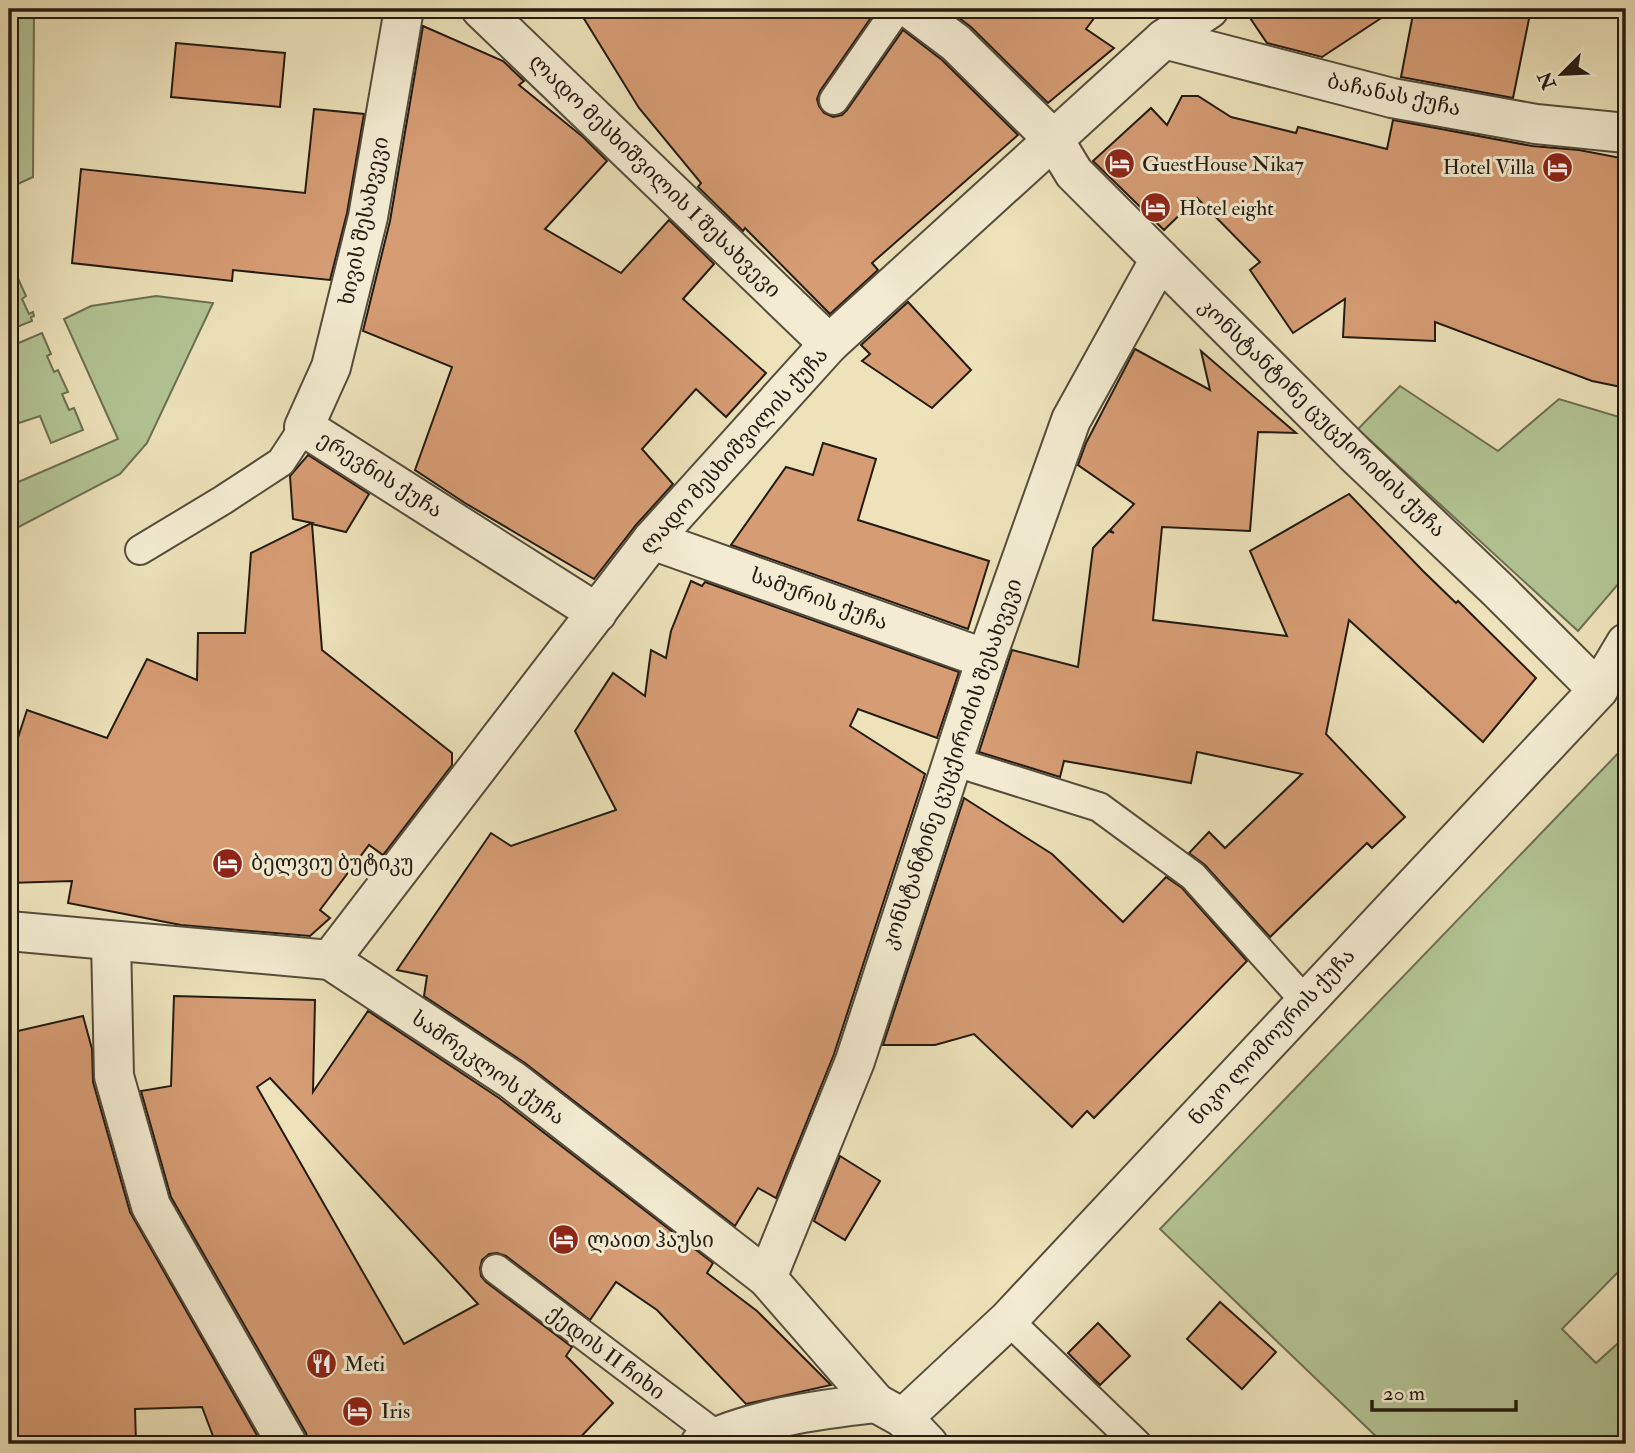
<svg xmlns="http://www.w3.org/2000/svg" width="1635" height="1453" font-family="'IM FELL Double Pica','Noto Serif Georgian',serif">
<rect width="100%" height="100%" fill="#ede2ba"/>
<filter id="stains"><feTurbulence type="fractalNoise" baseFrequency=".00286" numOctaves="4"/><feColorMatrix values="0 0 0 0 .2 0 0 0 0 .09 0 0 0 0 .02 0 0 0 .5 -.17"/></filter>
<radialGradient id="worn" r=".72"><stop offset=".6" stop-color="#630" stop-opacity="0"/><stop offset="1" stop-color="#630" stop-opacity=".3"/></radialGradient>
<g fill="#b3c494" stroke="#6c7053" stroke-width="2">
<polygon points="9,9 34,9 33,177 9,188"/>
<polygon points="9,269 11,273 15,272 26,296 22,299 29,314 33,312 34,316 31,317 32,321 9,330"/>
<polygon points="156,296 213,303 147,443 120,474 9,532 9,486 118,439 64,319 91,306"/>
<polygon points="42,333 51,354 47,356 54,372 58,370 68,392 62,394 69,410 74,408 83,430 51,443 40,416 19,423 9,400 9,379 15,376 9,363 9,347"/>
<polygon points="1400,386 1498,451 1559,399 1626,419 1626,575 1578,631 1358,429"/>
<polygon points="1626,745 1626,1264 1562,1329 1596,1363 1626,1336 1626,1444 1384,1444 1160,1229"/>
</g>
<g fill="#d69c74" stroke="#241b12" stroke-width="2" fill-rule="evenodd">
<polygon points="578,9 877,9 820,91 817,99 819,106 824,113 833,117 842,115 847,110 903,30 942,60 1018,135 872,263 878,270 830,314 745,228 743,231 698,187 701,183 639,108"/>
<polygon points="947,9 1101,9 1086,29 1114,48 1048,103 971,27"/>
<polygon points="1244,9 1395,9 1322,57 1267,43"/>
<polygon points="1414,9 1531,9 1513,98 1401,77"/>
<polygon points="423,26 503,61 524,81 519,85 583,137 607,161 545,229 621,273 669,220 714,264 683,299 766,373 726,417 696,389 642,449 673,484 636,525 594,579 465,503 415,470 452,367 363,331 390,221"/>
<polygon points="176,43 285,53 280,107 171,97"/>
<polygon points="1182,96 1198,96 1231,117 1296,133 1298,127 1387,149 1393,120 1532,146 1579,150 1626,159 1626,388 1592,381 1435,322 1435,341 1343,337 1345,299 1293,333 1250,270 1260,262 1197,198 1164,230 1093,161 1151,108 1167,125"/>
<polygon points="314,109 364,114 347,213 330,280 233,270 232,281 72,263 81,169 305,193"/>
<polygon points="908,302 971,370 932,408 862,361 870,354 861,345"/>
<polygon points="1135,349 1210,390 1201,351 1296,433 1258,432 1250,531 1162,527 1153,620 1287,636 1250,551 1349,494 1423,571 1456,603 1458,601 1536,678 1483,742 1349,620 1326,734 1405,817 1372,848 1367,843 1270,937 1205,865 1189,853 1209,832 1225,848 1302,774 1197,752 1191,783 1064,761 1060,777 979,752 1012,650 1078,667 1093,548 1109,531 1114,533 1110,530 1134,504 1078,465 1086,443"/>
<polygon points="823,443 876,459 858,520 989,561 968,629 731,545 786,467 813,475"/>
<polygon points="308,455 369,494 346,532 312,524 322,650 452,753 452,765 383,855 369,845 320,910 330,918 310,936 181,925 68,903 72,881 9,883 9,765 27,710 107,738 147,659 197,680 198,633 245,633 251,553 312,523 293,519 290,476"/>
<polygon points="691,581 702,586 705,582 959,672 937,738 858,709 850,726 925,774 834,1054 776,1198 758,1188 735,1226 525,1063 424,996 427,976 397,970 491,833 511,846 616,810 575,731 613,673 645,696 651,650 666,658 671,631"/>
<polygon points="964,798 1052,854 1123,922 1166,877 1182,888 1247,961 1094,1118 1087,1111 1072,1127 974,1034 935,1045 883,1045"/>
<path d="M174,996L315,1000L313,1092L368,1011L499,1098L713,1263L707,1273L757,1311L831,1385L746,1404L657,1310L616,1282L590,1320L506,1256L497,1253L489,1254L482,1260L480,1268L481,1276L486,1282L572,1347L566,1356L613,1403L574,1444H309L306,1433L171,1197L141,1091L171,1086ZM270,1078L300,1110L478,1304L404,1344L257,1087Z"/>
<polygon points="83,1016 92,1049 93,1082 130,1212 262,1444 216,1444 202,1407 135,1409 136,1444 9,1444 9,1033"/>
<polygon points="840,1156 880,1181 845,1240 814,1221"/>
<polygon points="1220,1302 1276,1352 1242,1389 1187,1339"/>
<polygon points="1098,1323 1130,1356 1100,1385 1068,1353"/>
</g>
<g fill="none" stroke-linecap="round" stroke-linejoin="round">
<defs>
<g id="service">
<polyline points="834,100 897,9"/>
<polyline points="140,550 223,500 281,462 304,427"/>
<polyline points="952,761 1099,807 1193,876 1306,1002"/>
<polyline points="496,1269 717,1436"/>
<polyline points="1008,1320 1137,1444"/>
</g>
<g id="minor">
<polyline points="404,9 368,217 331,367 304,427 597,613"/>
<polyline points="481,9 829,344"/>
<polyline points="911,9 956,43 1054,140 1074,173 1355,454 1497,589 1598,690"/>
<polyline points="1164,39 1392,98 1536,124 1626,133"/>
<polyline points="652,540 986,659"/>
<polyline points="111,941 114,1076 151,1206 287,1444"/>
<polyline points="330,960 512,1080 767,1278 876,1403 903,1418 928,1444"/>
<polyline points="767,1278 855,1061 986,659 1071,420 1160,259"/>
<polyline points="903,1418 1008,1320 1598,690 1626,643"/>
<path d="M700,1444C755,1418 816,1410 876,1403"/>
</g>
<polyline id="tertiary" points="9,931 330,960 652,540 829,344 1164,39 1209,9"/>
</defs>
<use href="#service" stroke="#564d3c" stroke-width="32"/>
<use href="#minor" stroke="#564d3c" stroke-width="42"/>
<use href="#tertiary" stroke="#564d3c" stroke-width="42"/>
<use href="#service" stroke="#f3ecd2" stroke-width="28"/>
<use href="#minor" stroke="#f3ecd2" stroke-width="38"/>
<use href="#tertiary" stroke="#f3ecd2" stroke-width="38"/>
</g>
<defs>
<symbol id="hotel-disc" viewBox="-11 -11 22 22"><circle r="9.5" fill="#8f2418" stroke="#f3ecd2"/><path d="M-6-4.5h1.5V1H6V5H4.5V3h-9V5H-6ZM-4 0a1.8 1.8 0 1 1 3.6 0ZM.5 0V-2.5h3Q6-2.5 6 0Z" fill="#fff"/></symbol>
<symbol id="restaurant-disc" viewBox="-11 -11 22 22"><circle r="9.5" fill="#8f2418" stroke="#f3ecd2"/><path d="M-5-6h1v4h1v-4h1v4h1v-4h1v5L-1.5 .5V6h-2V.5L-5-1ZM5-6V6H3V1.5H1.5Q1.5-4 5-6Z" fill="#fff"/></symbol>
</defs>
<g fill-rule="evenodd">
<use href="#hotel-disc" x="1102" y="146" width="35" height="35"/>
<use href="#hotel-disc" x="1540" y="150" width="35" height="35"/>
<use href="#hotel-disc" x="1138" y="190" width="35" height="35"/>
<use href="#hotel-disc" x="210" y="846" width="35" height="35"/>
<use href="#hotel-disc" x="546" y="1222" width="35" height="35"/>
<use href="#restaurant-disc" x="304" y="1346" width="35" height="35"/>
<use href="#hotel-disc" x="340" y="1394" width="35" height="35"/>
</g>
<g text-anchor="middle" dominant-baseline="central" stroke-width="6" stroke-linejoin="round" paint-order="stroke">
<g font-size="21" fill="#241b12" stroke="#f3ecd2">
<text transform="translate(1394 95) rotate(12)">ბაჩანას ქუჩა</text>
<text transform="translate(655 176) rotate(44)">ლადო მესხიშვილის I შესახვევი</text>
<text transform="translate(364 221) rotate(-78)">ხივის შესახვევი</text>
<text transform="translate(1322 418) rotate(44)">კონსტანტინე ცუცქირიძის ქუჩა</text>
<text transform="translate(734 451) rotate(-48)">ლადო მესხიშვილის ქუჩა</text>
<text transform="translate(380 475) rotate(32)">ერევნის ქუჩა</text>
<text transform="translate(819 599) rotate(20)">სამურის ქუჩა</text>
<text transform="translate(952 764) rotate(-71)">კონსტანტინე ცუცქირიძის შესახვევი</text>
<text transform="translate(1272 1037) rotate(-47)">ნიკო ლომოურის ქუჩა</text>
<text transform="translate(488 1068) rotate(35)">სამრეკლოს ქუჩა</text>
<text transform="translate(606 1353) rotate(37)">ქედის II ჩიხი</text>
</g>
<g font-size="21" fill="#241b12" stroke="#f3ecd2" text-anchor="start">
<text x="1142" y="164">GuestHouse Nika7</text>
<text x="1535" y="167" text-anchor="end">Hotel Villa</text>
<text x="1179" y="208">Hotel eight</text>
<text x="251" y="863">ბელვიუ ბუტიკუ</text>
<text x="587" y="1240">ლაით ჰაუსი</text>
<text x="344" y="1364">Meti</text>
<text x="381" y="1411">Iris</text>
</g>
</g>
<rect width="1635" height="1453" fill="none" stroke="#ede2ba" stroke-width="35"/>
<rect x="10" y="10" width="1614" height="1432" fill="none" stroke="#241b12" stroke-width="3.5"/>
<rect x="18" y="18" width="1600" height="1418" fill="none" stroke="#241b12" stroke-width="2"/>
<g transform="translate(1562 74) rotate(246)" stroke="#f3ecd2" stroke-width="5" paint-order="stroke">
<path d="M0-5L12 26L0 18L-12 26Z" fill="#241b12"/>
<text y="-10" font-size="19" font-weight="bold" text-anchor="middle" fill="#241b12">N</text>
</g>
<path d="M1372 1400v10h144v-10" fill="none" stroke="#241b12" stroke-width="3.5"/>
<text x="1383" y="1400" font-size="21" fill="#241b12" stroke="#f3ecd2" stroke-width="5" paint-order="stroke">20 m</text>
<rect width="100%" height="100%" filter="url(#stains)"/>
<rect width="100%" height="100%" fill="url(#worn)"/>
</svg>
